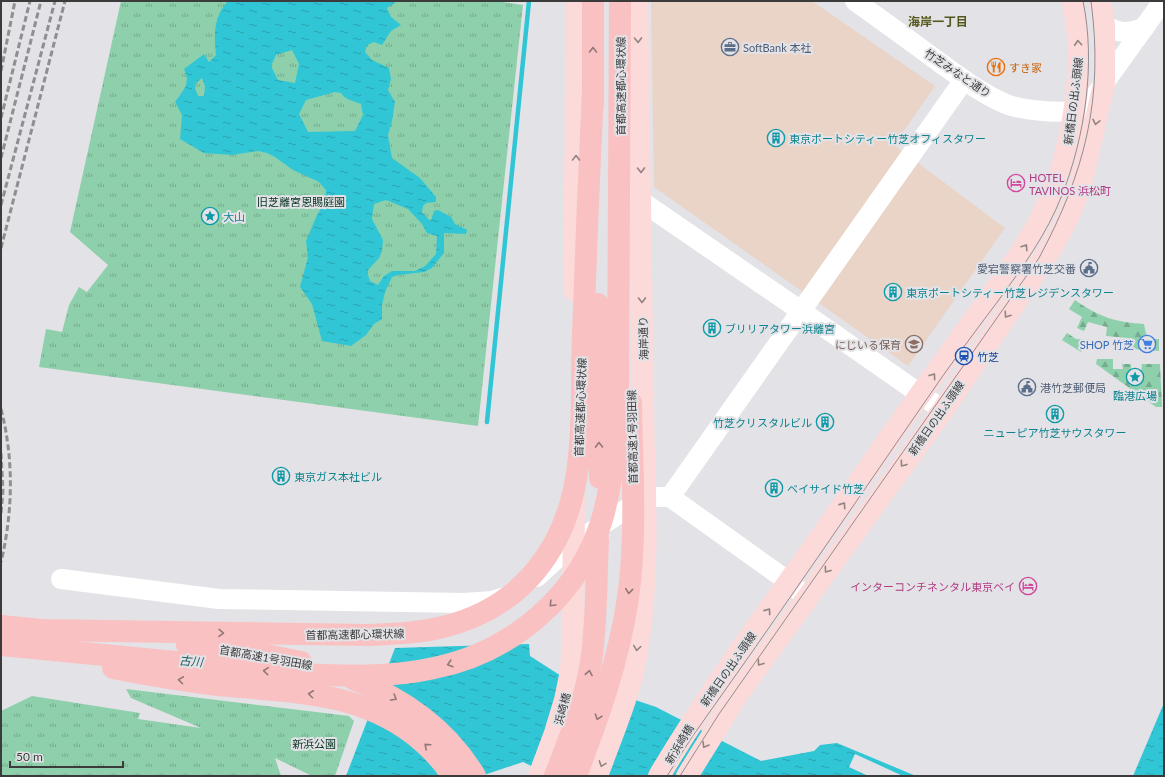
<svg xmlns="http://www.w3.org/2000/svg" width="1165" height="777" font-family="Lato,'Noto Sans JP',sans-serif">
<defs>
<pattern id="forest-firs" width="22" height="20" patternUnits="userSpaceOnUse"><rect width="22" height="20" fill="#8ed0ac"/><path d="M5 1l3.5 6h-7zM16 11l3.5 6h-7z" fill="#75aa8d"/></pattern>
<pattern id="park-tufts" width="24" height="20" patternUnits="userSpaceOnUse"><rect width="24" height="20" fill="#8ed0ac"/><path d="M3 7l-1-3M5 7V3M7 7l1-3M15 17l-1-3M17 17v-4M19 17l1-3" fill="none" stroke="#75aa8d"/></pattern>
<pattern id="water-ripples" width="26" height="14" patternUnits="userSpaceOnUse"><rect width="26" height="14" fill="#31c6d5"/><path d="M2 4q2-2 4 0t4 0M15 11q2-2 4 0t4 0" fill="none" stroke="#2ba2ae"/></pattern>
</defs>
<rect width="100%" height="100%" fill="#e3e2e6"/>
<polygon fill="#ead4c7" points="651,1 812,1 935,86 894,145 1005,228 908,366 654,187"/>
<g fill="url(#forest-firs)">
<path d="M1075,300C1096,316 1118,323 1144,324L1146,334L1154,339H1159V351L1134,349L1127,347L1128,338L1106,336L1107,327L1088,322L1084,331L1077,328L1082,317L1069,309Z"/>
<polygon points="1067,333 1076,339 1086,340 1085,346 1081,352 1062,340"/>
<polygon points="1097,359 1113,359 1113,369 1123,369 1122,364 1131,364 1131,373 1141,372 1142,364 1160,364 1162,407 1156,407 1096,364"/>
</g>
<g fill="url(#park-tufts)">
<polygon points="121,1 496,1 523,5 478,426 39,367 46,329 62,332 69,305 79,287 87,292 108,265 70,232"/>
<polygon points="126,689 349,716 354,721 335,776 312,776 275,758 281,776 1,776 1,711 32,696 140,713 138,719 201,728 131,698"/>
</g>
<g fill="url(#water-ripples)" fill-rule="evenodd">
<path d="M228,1H397L387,8L391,17L401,25L391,31L382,45L374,42L367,45L365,52L372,60L389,68L391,79L388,90L395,102L392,121L388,135L392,158L420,178L436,197V202L426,203L423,206L422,212L428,219L431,220L434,211L438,210L451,217L455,224L467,230L466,234L444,233V253L432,268L424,272L398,275L392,277L385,292L382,305V319L374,324L366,335L351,346L322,341L312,304L300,287L308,257L306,241L317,215L325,202L326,190L319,182L293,170L275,157L267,153L258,151L232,155L204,153L180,139L182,115L175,102C184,89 191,84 184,69L204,54L209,62L216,55C214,35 213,17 228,1ZM292,50L299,64L295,83L278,80L271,66L276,55ZM202,78L205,86L204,96H198L195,88L196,83ZM335,92L341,93C345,100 354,101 361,104L363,115L355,131L308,132L299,114L306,100ZM386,200L408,209L422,224L427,233L437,236L436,254L425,266L415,271H392L384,276L378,285L370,281L368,275V270L379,258L382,251L383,240L372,219L374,204Z"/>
<polygon points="529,644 530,656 558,674 656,707 761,761 814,751 820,745 837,743 916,776 552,776 523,762 481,776 346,776 395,648"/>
<polygon points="1164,703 1164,776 1133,776"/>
</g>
<polygon fill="#e3e2e6" points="855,754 903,776 868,776 849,767"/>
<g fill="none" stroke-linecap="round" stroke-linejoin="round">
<polyline stroke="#31c6d5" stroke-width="4.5" points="487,422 529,1"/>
<g stroke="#fff" stroke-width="20">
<path d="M855,1C883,21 911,41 939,62C960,77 982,94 1006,104C1020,110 1061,114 1075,110C1083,107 1089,102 1095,96L1163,1"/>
<path d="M1104,25C1120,34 1127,34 1145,27"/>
<polyline points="641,201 801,311 943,410"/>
<polyline points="670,497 964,80"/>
<polyline points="537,577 574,543 645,497 670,497 789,582 807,598"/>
<polyline points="61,579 219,599 464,603 492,601 505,597"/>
</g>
<g stroke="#fcdada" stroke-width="22">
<polyline points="574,290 577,1"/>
<polyline points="539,776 555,733 565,700 571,671 573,634 574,498"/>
<path d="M597,776C611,737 629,697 636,657C651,574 644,489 643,406C642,271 640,136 637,1"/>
<path d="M659,776C703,702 753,632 803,562C843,506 882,448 922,392C944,361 966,331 988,300C1013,265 1037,232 1053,192C1070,149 1078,101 1079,55C1079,37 1076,19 1073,1"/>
<polyline points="687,776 738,694 943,410 1049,252 1065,224 1079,191 1085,167 1104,84 1104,25 1100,1"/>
</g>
<g stroke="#fac1c2" stroke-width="22">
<polyline points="593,1 593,104"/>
<polyline points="598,304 600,478"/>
<path d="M1,626L42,630L369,635C394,634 419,633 443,627C524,607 568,546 578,466C584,422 581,378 583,334C586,252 589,171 593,89"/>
<path d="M1,645L299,674C344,676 390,678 434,668C513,652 581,594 603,516C615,472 617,427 618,381L620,1"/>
<polyline points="187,645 256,653 301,662"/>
<path d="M113,668C148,675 183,681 218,685C287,692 355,690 413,734C428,746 442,759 452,776"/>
<path d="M353,679C402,698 447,729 475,776"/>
<path d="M555,776C569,739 585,702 591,662C597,622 596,581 598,540"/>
<path d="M576,776C598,718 619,660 628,598C637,534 632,468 631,403"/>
</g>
<g stroke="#8f8e91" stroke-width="1">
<path d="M667,776L692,737C777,618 859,497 942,377C960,352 979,326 998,301C1022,268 1047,234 1062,195C1085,137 1096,63 1083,1"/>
<path d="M680,776L719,714L1039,258C1085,172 1104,99 1091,1"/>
</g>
<g stroke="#8f8e91" stroke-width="3" stroke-dasharray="6 3" stroke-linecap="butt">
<polyline points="1,71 15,1"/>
<polyline points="1,118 30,1"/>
<polyline points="1,158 41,1"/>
<polyline points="1,205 55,1"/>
<polyline points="1,248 65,1"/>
<path d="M1,409C14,459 13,512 1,562"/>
<polyline points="1,453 3,490 1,514"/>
</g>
</g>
<defs><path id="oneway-chevron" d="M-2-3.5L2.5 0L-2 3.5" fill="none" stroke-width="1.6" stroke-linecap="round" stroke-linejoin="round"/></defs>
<g stroke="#928383">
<use href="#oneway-chevron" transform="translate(638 40) rotate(89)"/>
<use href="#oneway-chevron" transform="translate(1078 43) rotate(-94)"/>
<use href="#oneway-chevron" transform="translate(1096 122) rotate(102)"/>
<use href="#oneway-chevron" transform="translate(576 158) rotate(-90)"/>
<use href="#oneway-chevron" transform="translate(641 170) rotate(89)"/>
<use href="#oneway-chevron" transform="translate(1025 247) rotate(-57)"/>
<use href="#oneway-chevron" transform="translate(642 300) rotate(89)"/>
<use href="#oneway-chevron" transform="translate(1007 315) rotate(124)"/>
<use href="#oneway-chevron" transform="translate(933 376) rotate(-54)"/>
<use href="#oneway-chevron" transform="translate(903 464) rotate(126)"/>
<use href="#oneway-chevron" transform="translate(843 505) rotate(-55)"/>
<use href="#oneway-chevron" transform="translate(827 570) rotate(126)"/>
<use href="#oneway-chevron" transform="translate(768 611) rotate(-55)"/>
<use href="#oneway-chevron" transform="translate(637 648) rotate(98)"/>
<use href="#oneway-chevron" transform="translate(760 663) rotate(126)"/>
<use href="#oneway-chevron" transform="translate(705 745) rotate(121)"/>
<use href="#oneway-chevron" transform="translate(602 764) rotate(110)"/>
</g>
<g stroke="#917778">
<use href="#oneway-chevron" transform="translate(593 50) rotate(-90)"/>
<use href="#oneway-chevron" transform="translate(599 445) rotate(-91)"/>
<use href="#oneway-chevron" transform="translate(629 591) rotate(96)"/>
<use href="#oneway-chevron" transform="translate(552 604) rotate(134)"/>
<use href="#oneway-chevron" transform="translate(221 633) rotate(1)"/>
<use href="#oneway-chevron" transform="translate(450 664) rotate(163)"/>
<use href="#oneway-chevron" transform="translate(266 671) rotate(-175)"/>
<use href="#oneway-chevron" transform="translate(589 673) rotate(-79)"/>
<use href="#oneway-chevron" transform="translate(181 680) rotate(-172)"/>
<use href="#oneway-chevron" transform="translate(311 694) rotate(-173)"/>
<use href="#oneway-chevron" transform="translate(394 698) rotate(31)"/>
<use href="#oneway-chevron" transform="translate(598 717) rotate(109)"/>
<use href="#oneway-chevron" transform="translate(427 746) rotate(-138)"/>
</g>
<defs>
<symbol id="office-ring" viewBox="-11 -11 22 22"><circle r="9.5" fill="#e3e2e6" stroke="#5c6f8a" stroke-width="1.5"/><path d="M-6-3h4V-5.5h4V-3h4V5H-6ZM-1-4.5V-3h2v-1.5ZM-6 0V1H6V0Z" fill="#5c6f8a"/></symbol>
<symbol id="restaurant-ring" viewBox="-11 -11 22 22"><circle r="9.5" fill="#e3e2e6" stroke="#e8710a" stroke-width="1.5"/><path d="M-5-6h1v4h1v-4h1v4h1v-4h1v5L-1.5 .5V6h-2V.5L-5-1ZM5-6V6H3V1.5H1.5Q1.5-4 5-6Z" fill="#e8710a"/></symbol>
<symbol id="building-ring" viewBox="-11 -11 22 22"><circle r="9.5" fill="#e3e2e6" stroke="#0f9aa8" stroke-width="1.5"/><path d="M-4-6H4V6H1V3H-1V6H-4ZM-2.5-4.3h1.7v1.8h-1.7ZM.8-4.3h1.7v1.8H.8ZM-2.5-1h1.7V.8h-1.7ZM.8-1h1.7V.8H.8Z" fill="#0f9aa8"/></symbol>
<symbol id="hotel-ring" viewBox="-11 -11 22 22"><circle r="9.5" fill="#e3e2e6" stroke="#d1479c" stroke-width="1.5"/><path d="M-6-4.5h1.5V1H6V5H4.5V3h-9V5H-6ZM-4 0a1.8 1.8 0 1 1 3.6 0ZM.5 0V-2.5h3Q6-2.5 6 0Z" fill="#d1479c"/></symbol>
<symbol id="sight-ring" viewBox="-11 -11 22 22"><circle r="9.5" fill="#e3e2e6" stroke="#0f9aa8" stroke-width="1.5"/><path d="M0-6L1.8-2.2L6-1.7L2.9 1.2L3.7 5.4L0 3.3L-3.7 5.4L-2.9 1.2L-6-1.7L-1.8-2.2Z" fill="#0f9aa8"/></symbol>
<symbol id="civic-ring" viewBox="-11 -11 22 22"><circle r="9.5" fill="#e3e2e6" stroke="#5c6f8a" stroke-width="1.5"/><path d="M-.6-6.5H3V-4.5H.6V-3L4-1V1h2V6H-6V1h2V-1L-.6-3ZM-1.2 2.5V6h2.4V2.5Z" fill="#5c6f8a"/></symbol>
<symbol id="school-ring" viewBox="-11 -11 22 22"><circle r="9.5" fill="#e3e2e6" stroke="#8d6e63" stroke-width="1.5"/><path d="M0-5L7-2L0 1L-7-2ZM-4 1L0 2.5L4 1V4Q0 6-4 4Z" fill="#8d6e63"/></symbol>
<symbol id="supermarket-ring" viewBox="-11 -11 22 22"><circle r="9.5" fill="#e3e2e6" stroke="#3f7fe0" stroke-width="1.5"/><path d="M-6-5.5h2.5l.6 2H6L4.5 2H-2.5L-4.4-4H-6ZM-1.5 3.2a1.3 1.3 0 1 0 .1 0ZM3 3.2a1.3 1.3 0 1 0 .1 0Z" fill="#3f7fe0"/></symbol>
<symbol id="station-ring" viewBox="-11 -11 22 22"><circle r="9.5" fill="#e3e2e6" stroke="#1a4fb4" stroke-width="1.5"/><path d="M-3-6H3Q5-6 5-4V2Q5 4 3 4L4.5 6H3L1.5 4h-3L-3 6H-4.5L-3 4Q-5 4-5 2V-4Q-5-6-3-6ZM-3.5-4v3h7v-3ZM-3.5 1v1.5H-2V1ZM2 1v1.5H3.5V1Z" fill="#1a4fb4"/></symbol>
</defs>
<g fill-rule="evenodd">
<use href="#office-ring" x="720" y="37" width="20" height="20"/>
<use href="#restaurant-ring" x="986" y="57" width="20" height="20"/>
<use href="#building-ring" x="766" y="128" width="20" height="20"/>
<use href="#hotel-ring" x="1006" y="173" width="20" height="20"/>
<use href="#sight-ring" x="200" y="206" width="20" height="20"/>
<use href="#civic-ring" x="1079" y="258" width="20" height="20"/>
<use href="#building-ring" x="883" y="282" width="20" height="20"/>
<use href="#building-ring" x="702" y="318" width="20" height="20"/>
<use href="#school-ring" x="904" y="334" width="20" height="20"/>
<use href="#supermarket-ring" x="1137" y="334" width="20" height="20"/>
<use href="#station-ring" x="954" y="346" width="20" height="20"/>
<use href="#sight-ring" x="1125" y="367" width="20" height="20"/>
<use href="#civic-ring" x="1017" y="377" width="20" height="20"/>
<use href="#building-ring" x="1045" y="404" width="20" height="20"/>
<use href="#building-ring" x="815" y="412" width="20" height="20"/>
<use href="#building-ring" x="271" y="466" width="20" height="20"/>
<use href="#building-ring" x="764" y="478" width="20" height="20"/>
<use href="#hotel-ring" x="1018" y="576" width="20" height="20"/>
</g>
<g text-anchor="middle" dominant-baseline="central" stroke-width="4" stroke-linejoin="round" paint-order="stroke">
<g font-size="11" fill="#4e5e75" stroke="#e3e2e6" text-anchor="start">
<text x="743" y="47">SoftBank 本社</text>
<text x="1076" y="268" text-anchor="end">愛宕警察署竹芝交番</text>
<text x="1040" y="387">港竹芝郵便局</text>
</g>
<g font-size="11" fill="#c56008" stroke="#e3e2e6" text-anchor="start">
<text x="1009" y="67">すき家</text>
</g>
<g font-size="11" fill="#3b3b3c" stroke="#e3e2e6">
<text transform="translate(958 73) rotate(34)">竹芝みなと通り</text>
<text transform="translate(620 86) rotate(-90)">首都高速都心環状線</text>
<text transform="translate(1073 101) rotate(-83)">新橋日の出ふ頭線</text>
<text transform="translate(643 338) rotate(-91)">海岸通り</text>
<text transform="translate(580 407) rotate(-88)">首都高速都心環状線</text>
<text transform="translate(936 418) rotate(-55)">新橋日の出ふ頭線</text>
<text transform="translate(632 437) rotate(-91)">首都高速1号羽田線</text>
<text transform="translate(355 634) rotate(-1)">首都高速都心環状線</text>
<text transform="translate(266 657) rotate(10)">首都高速1号羽田線</text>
<text transform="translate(728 669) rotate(-55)">新橋日の出ふ頭線</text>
<text transform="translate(562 709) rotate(-75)">浜崎橋</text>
<text transform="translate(679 744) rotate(-59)">新浜崎橋</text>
</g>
<g font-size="11" fill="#0d838f" stroke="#e3e2e6" text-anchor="start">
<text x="789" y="138">東京ポートシティー竹芝オフィスタワー</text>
<text x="223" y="216">大山</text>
<text x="906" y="292">東京ポートシティー竹芝レジデンスタワー</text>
<text x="725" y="328">ブリリアタワー浜離宮</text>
<text x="1135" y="395" text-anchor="middle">臨港広場</text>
<text x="812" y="422" text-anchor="end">竹芝クリスタルビル</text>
<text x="1055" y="432" text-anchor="middle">ニューピア竹芝サウスタワー</text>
<text x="294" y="476">東京ガス本社ビル</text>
<text x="787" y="488">ベイサイド竹芝</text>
</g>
<g font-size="11" fill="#b23c85" stroke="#e3e2e6" text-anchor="start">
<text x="1029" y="177">HOTEL<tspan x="1029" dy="13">TAVINOS 浜松町</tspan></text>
<text x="1015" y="586" text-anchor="end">インターコンチネンタル東京ベイ</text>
</g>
<g font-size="11" fill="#05331f" stroke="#e3e2e6">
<text x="301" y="201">旧芝離宮恩賜庭園</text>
<text x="314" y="743">新浜公園</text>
</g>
<g font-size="11" fill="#785e54" stroke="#e3e2e6" text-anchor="end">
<text x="901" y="344">にじいる保育</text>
</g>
<g font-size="11" fill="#366cbe" stroke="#e3e2e6" text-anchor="end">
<text x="1134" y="344">SHOP 竹芝</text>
</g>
<g font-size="11" fill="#164399" stroke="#e3e2e6" text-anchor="start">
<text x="977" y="356">竹芝</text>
</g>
<g font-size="12" font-weight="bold" fill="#55571c" stroke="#e3e2e6">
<text x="938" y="21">海岸一丁目</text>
</g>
<g font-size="12" font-style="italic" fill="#265f65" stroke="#e3e2e6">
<text transform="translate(191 661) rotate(5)">古川</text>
</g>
</g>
<rect width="1165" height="777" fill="none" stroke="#3b3b3c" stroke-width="4"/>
<path d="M10 761v6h113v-6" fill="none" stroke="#3b3b3c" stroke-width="2"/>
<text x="16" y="761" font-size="12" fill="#3b3b3c" stroke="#e3e2e6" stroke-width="3" paint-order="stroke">50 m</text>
</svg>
